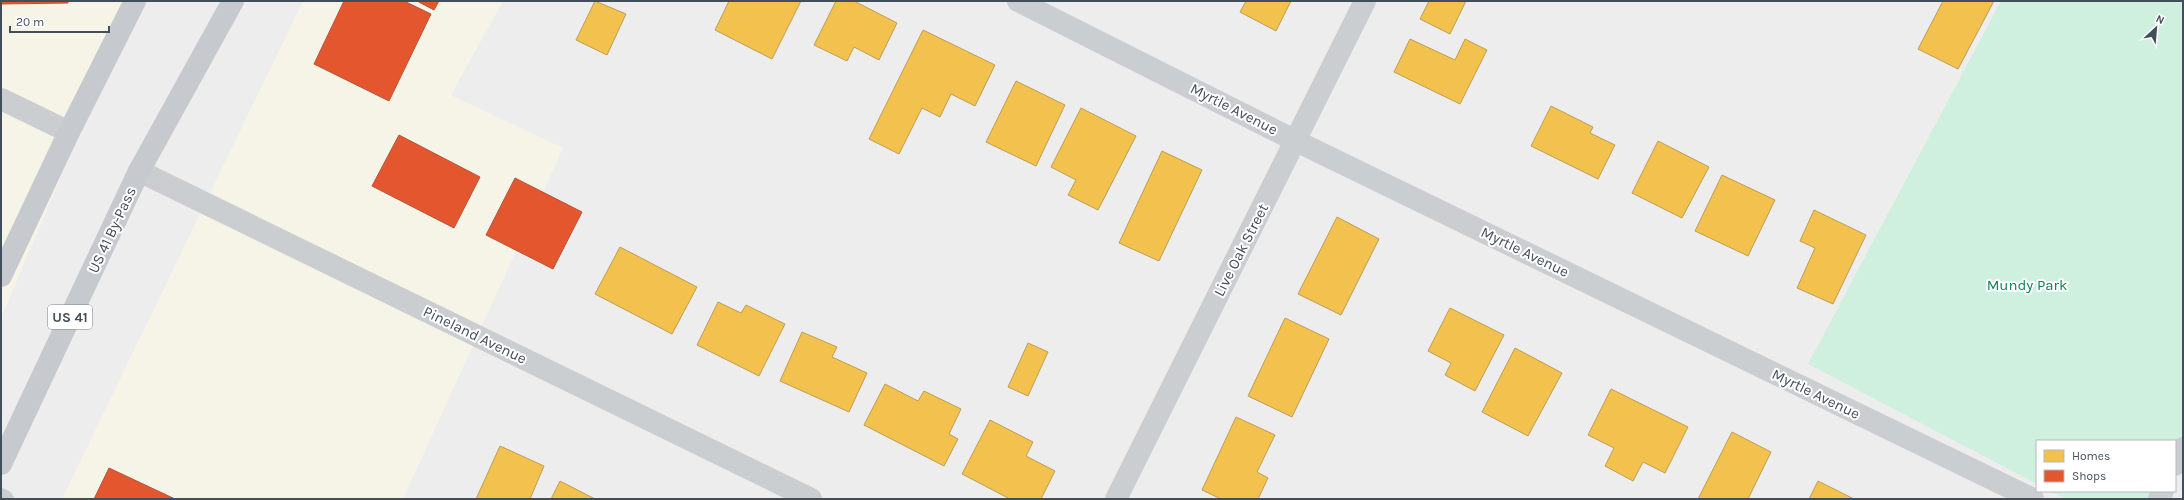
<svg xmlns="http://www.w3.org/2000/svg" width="2184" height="500" font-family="Karla,sans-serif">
<rect width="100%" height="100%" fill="#eeeded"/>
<g fill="#f6f3e7">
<polygon points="1,1 132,1 77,139 1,318"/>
<polygon points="303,1 503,1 451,95 563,148 403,499 62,499"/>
</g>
<g fill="#cff0de">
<polygon points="2001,1 2183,1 2183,449 2175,466 2175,441 2037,441 2037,484 1808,364"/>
<polygon points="2050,491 2163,491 2159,499 2066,499"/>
</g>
<g fill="#f2c14e" stroke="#be9e52">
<polygon points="595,1 626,14 607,55 576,40"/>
<polygon points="729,1 801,1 772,59 715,30"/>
<polygon points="836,1 854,1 897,23 879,60 854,47 847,61 814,45"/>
<polygon points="1246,1 1291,1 1276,31 1240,12"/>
<polygon points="1429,1 1466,1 1450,34 1420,19"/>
<polygon points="1943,1 1994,1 1958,69 1918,49"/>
<polygon points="923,30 995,65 975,106 951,94 940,117 922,108 899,154 869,139"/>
<polygon points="1410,39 1455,60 1465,39 1487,50 1460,104 1394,72"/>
<polygon points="1016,81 1065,105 1036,166 986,142"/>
<polygon points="1551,106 1593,127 1590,133 1615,145 1598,179 1531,146"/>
<polygon points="1081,108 1136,136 1098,210 1068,195 1076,180 1051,167"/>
<polygon points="1658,141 1709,167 1682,218 1632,193"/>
<polygon points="1162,151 1202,170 1159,261 1119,243"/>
<polygon points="1722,175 1775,200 1748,256 1695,231"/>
<polygon points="1814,210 1866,235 1833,304 1797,288 1815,248 1800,241"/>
<polygon points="1337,217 1379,239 1341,315 1298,294"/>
<polygon points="620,247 697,287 672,334 595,294"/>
<polygon points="718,302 741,313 746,305 785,324 759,376 697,345"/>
<polygon points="1450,308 1504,335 1475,391 1445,375 1451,363 1428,351"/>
<polygon points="1285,318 1329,339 1292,417 1248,396"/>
<polygon points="802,332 837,347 832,357 867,373 849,412 780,381"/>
<polygon points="1028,343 1048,352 1028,396 1008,387"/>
<polygon points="1515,348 1562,373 1528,436 1482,412"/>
<polygon points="885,384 918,401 924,391 961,409 949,434 958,439 944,466 864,425"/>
<polygon points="1611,389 1688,427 1665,473 1643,462 1633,481 1605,466 1614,448 1588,435"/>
<polygon points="1236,417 1275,435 1257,472 1268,478 1258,499 1221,499 1202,490"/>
<polygon points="990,420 1033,442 1026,456 1055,471 1041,499 1010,499 962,474"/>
<polygon points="1732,432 1771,452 1748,499 1698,499"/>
<polygon points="500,446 544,466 530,499 476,499"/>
<polygon points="560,481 595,499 551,499"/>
<polygon points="1818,481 1854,499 1809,499"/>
</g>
<g fill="#e4572e" stroke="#b4543c">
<polygon points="1,1 68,1 68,3 1,4"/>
<polygon points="344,1 404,1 431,14 389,101 314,64"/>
<polygon points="417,1 439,1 434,10"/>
<polygon points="399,135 480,177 454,228 372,186"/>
<polygon points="515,178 582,212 553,269 486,235"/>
<polygon points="109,468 175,499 94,499"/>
</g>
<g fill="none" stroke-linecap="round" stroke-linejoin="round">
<polyline stroke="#cbced1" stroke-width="18" points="1,497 5,499"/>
<g stroke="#cbced1" stroke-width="22">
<polyline points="1018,1 1296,141 2033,499"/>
<polyline points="1,99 69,132"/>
<polyline points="139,171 811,499"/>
<polyline points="2175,465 2183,448"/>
<polyline points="1116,499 1365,1"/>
<polyline points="2159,499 2163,491"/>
</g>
<g stroke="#c6c9ce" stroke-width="22">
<polyline points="1,276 69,132 135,1"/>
<polyline points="1,464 139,171 233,1"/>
</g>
</g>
<g text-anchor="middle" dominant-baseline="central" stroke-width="4" stroke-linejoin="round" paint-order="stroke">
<rect fill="#fff" stroke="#7b838c" stroke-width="1" x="48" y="305" width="44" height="24" rx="3"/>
<g font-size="14" font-weight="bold" fill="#434e5b">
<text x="70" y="317">US 41</text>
</g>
<g font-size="15" fill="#434e5b" stroke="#fff">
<text transform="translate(1234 109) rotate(27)">Myrtle Avenue</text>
<text transform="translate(112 230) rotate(-65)">US 41 By-Pass</text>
<text transform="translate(1241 250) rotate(-63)">Live Oak Street</text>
<text transform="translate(1525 252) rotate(26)">Myrtle Avenue</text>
<text transform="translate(475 335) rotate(26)">Pineland Avenue</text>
<text transform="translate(1816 394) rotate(26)">Myrtle Avenue</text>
</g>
<g font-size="15" fill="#0e8353" stroke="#fff">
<text x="2027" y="285">Mundy Park</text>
</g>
</g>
<rect width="2184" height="500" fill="none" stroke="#434e5b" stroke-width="4"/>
<rect x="2036" y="440" width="140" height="52" fill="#ffffff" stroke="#b4b8bd"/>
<rect x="2044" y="450" width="20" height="12" fill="#f2c14e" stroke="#b4b8bd"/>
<text x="2072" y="460" font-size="12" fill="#434e5b">Homes</text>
<rect x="2044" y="470" width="20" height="12" fill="#e4572e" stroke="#b4b8bd"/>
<text x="2072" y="480" font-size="12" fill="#434e5b">Shops</text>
<g transform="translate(2156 28) rotate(26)" stroke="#ffffff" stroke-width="3" paint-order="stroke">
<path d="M0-3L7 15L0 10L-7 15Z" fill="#434e5b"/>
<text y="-6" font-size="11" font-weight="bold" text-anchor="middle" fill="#434e5b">N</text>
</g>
<path d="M10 26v6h99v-6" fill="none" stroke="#434e5b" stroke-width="2"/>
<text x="16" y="26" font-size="12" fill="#434e5b" stroke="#ffffff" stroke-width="3" paint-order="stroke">20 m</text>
</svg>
